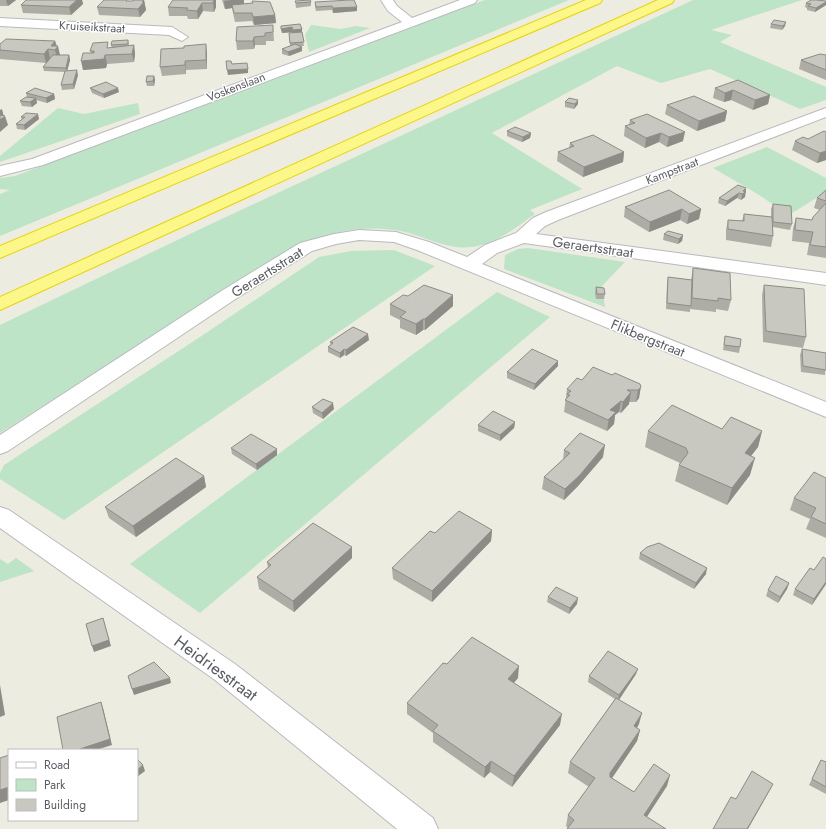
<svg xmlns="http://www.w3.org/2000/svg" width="826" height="829" font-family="Jost,sans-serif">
<rect width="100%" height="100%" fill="#ecece1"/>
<g fill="#bde4c6">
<polygon points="485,0 569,0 0,236 0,194 10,190 0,189 0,178 15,176"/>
<path d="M693,0H802L711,30L732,35L720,42L826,87V100L800,109L710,69L661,83L617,66L492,133L582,189L530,210L535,214C516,227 496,245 471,247C446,250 425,236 401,231C364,224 330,232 296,245L0,433V325L213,223Z"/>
<polygon points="311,25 341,29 356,26 370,28 309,52 305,35"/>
<polygon points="138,103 140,114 0,162 0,156 58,108 84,114"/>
<polygon points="767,147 826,178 826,192 789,215 756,193 713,168"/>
<polygon points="528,248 625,262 602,286 605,307 504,269 505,255 518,249"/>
<polygon points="394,250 435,266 64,520 0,479 0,473 4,465 200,337 319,257 351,251"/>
<polygon points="497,292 550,317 200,613 130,564"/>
<polygon points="16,558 34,571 0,582 0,559 8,564"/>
</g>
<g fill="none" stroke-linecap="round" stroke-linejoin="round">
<defs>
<g id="minor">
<polygon points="381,0 393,0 397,6 412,18 460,0 477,0 475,3 43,165 0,176 0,166 32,159 402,22 388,11"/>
<polygon points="0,18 172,27 188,37 182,41 169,35 0,26"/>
<polygon points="826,108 826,117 558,220 545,226 536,234 826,273 826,285 524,243 497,253 482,264 826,402 826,417 417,250 394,242 359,240 336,244 312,251 237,298 8,451 0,454 0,435 223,290 300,243 334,234 359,230 396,232 429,242 467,257 485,245 516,233 533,218 546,212"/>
<polygon points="0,507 9,510 235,664 433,818 438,829 397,829 215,680 0,528"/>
</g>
<g id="highway">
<polygon points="586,0 602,0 600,3 0,258 0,246"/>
<polygon points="658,0 674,0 672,3 0,310 0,297"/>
</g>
</defs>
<use href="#minor" stroke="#b9b9c0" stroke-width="2"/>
<use href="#highway" stroke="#e9d304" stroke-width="2"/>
<use href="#minor" fill="#fff" fill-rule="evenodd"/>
<use href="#highway" fill="#fbf789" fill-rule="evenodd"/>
</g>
<g fill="#adaca5">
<polygon points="0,0 16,0 8,6 0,6"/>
<polygon points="26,0 82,0 83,4 71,15 23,13 21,5"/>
<polygon points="144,0 146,10 140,17 99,15 97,7 132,1"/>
<polygon points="216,0 216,7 214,12 203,11 198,19 188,19 187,16 169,16 168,7"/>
<polygon points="222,0 244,0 244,4 252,3 252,1 275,15 276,23 254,25 252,21 235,22 233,13 232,8 225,9"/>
<polygon points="295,1 311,2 311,6 296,8"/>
<polygon points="826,1 826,5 815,12 807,10 807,8 805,7 806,3"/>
<polygon points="315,2 357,7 357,11 333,13 332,10 316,11 315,7"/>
<polygon points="300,24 304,46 301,46 302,51 289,56 282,54 282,49 290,46 289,33 293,32 282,33 281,26"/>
<polygon points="771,24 785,26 782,30 770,28"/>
<polygon points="273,25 274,41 266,41 266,45 255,45 254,49 237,50 236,41"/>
<polygon points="128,40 129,45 134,45 135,54 134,62 107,64 106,68 83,70 91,53 90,51 112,48 111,45"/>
<polygon points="55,41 60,55 69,55 70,60 67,71 78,75 74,89 62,90 61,85 65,72 44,71 43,67 50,58 46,63 0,59 0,44"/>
<polygon points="207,53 207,69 186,70 186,74 162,76 160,67"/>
<polygon points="826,55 826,80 799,69 801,60"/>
<polygon points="154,76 155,80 154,86 147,86 146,82"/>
<polygon points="90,88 119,92 104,98 92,93"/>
<polygon points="715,88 770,95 768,104 753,110 731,100 724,102 713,98"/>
<polygon points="26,93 54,94 55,99 47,103 36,100 37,103 32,107 22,106 20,101 27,97"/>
<polygon points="565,102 578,104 574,109 565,107"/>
<polygon points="667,105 727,111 725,121 697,131 665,114"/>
<polygon points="21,117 39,119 25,130 17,129 16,124 22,120"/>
<polygon points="630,120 683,141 667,147 659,142 645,148 624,136 625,126 629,125"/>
<polygon points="507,131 531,133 530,138 522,142 507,136"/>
<polygon points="826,132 826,160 817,163 792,150 795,141 808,139"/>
<polygon points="570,143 624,152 623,162 583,177 557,161 558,152 569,148"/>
<polygon points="746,188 745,197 741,200 737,198 725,206 718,203 719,198"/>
<polygon points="826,190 826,258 807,255 809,243 792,241 793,228 796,218 812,220 813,217 820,210 814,208 817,198"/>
<polygon points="773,204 792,224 790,230 773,227 773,236 771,247 726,240 726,230 728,220 742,221 744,214 771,217 771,209"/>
<polygon points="625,207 701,209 699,219 687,224 680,220 649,232 624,217"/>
<polygon points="664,234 683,235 682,241 678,244 663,240"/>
<polygon points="693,268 731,300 728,311 716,309 716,312 690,309 690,312 666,309 667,283 668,277 691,280"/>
<polygon points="764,285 806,337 803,348 763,342 762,295"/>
<polygon points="596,287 605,294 604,299 596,299 595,293"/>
<polygon points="453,295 453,306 425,330 423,330 416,335 400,328 400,320 390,315 390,304 408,296"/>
<polygon points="725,336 740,347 739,353 723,350"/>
<polygon points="369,340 346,356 344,355 340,358 328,352 328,347 331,345 330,342"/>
<polygon points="802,349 826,353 825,375 801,372 800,355"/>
<polygon points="558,366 534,390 507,378 507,372"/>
<polygon points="612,375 640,384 639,398 636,402 629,402 629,404 621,413 619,412 615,415 614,424 607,431 564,412 567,389"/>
<polygon points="312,407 334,409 323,419 313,413"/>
<polygon points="515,422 514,428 500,441 478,431 478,425"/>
<polygon points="648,431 762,431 758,447 751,456 750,475 727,505 675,481 679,465 680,463 645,447"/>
<polygon points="231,448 277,455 257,470 232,454"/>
<polygon points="564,450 603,457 578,486 564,500 542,489 544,477 563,460"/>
<polygon points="204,476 206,487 136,537 109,518 105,507"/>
<polygon points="826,478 826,538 806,529 810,519 790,510 794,498"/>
<polygon points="492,530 491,541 432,602 393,579 392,568 435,533"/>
<polygon points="640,553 706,574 694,589 639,559"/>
<polygon points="352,558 294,612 259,589 257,577 268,568 267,562"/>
<polygon points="826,559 826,584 812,605 793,595 795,589 814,570"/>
<polygon points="789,583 787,589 778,603 766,596 768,590"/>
<polygon points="548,597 577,604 569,614 547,602"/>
<polygon points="636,674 619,700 639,724 637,728 640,730 637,741 612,778 634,792 667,786 568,828 566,826 568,815 589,787 568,773 570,762 615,699 588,682 589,676"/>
<polygon points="518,678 513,683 560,725 512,787 490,772 484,778 433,742 433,733 407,714 407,703"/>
<polygon points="821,760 826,762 826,794 809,785"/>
</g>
<g fill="#8d8c86">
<polygon points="6,0 16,0 8,6"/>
<polygon points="77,0 82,0 83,4 71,15 69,7"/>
<polygon points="144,0 146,10 140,17 138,9"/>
<polygon points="214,0 216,0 216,7 214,12 213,3"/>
<polygon points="232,0 244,0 244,7 232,5 232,8 225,9 224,1"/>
<polygon points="826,2 826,5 815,12 816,8"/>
<polygon points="202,3 203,11 198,19 197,11"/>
<polygon points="357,7 357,11 333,13 333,8"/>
<polygon points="275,15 276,23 254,25 253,17"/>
<polygon points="786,22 785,26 782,30 783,26"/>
<polygon points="292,27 293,32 282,33 281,29"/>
<polygon points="302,29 302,33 293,34 293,30"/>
<polygon points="254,37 255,45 254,49 253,41"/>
<polygon points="55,41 57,47 58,46 60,55 57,58 55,50 51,46"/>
<polygon points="206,44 207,53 207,69 206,60"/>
<polygon points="134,45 135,54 134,62 132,54"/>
<polygon points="302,47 302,51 289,56 288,52"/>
<polygon points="48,49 50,58 46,63 44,54"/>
<polygon points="69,55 70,60 67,72 66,68"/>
<polygon points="105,55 107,64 106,68 83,70 81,61"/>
<polygon points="185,61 186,70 186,74 185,65"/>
<polygon points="248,69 248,73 228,75 227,70"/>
<polygon points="77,70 78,75 74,89 73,84"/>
<polygon points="154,76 155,80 154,86 153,81"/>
<polygon points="118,88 119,92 104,98 103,94"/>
<polygon points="733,90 731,100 724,102 725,93"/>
<polygon points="54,94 55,99 47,103 46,98"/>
<polygon points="770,95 768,104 753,110 755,100"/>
<polygon points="36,98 37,103 32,107 30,102"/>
<polygon points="578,100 578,104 574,109 575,104"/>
<polygon points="2,109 4,117 5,116 8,125 0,132 0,110"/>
<polygon points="727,111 725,121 697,131 699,121"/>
<polygon points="38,114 39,119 25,130 24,125"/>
<polygon points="685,132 683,141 667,147 669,137"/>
<polygon points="531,133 530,138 522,142 523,137"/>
<polygon points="661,133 659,142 645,148 646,138"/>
<polygon points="826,151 826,160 817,163 820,153"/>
<polygon points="624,152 623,162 583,177 584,167"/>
<polygon points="746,188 745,197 741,200 743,191"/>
<polygon points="739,193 737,198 725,206 727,201"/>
<polygon points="682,209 680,220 649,232 650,222"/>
<polygon points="701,209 699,219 687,224 689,214"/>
<polygon points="683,235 682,241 678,244 679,239"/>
<polygon points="453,295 453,306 425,330 425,319"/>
<polygon points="423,319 423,330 416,335 416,324"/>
<polygon points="368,334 369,340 346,356 346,350"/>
<polygon points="344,349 344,355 340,358 340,353"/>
<polygon points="558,361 558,366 534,390 535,384"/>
<polygon points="641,387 639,398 636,402 638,390"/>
<polygon points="631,392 629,404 621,413 623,402"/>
<polygon points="621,401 619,412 615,415 614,424 607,431 610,410"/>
<polygon points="333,403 334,409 323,419 322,413"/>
<polygon points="515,422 514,428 500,441 500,435"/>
<polygon points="762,431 758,447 740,470 745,453"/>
<polygon points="605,445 603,457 578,486 564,500 565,489"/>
<polygon points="277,449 277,455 257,470 256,464"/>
<polygon points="755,458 750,475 727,505 732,488"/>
<polygon points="204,476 206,487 136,537 133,526"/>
<polygon points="492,530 491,541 432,602 432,591"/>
<polygon points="352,547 352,558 294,612 293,601"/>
<polygon points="707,568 706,574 694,589 696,583"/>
<polygon points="826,582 826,584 812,605 814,599"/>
<polygon points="789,583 787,589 778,603 780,597"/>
<polygon points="578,598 577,604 569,614 570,608"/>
<polygon points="103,618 111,646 94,652 92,646"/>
<polygon points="519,666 518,678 507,691 508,679"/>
<polygon points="638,669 636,674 618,701 619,695"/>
<polygon points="170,678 171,683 134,695 132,689"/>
<polygon points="0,685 5,715 0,717"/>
<polygon points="101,702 103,708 112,745 96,750 77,750"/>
<polygon points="642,713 639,724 631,737 634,726"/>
<polygon points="562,714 560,725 512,787 514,776"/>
<polygon points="640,730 637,741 608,784 610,773"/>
<polygon points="491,761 490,772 484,778 485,767"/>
<polygon points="143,765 145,771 137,777 137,770"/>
<polygon points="670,775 667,786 641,826 644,815"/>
<polygon points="773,784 770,790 748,829 747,829"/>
<polygon points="9,787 9,800 0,803 0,790"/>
</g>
<g fill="#c9c8c0" stroke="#8d8c86">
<polygon points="26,0 77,0 69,7 21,5"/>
<polygon points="104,0 127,0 126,1 133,1 134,0 144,0 142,2 144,2 138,9 97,7"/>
<polygon points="173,0 214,0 213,3 202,3 197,11 186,10 188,8 168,7"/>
<polygon points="310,0 311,2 296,3 295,1"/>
<polygon points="350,0 354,0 357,7 333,8 332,6 316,7 315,2"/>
<polygon points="811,0 816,0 826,1 826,2 816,8 808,6 811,4 806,3"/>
<polygon points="252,1 270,2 275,15 253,17 252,13 234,13 232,5 253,3"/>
<polygon points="774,20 786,22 783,26 771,24"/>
<polygon points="300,24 302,29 293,30 292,27 281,29 281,26"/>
<polygon points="273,25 273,32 265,33 265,36 254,37 253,41 236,41 237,27"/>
<polygon points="302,32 304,42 290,43 289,33"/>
<polygon points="6,39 55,41 51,46 58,46 55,50 48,49 44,54 0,50 0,44"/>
<polygon points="128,40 128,44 111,45 112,41"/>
<polygon points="108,42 107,48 134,45 132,54 105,55 104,59 81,61 83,53 94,53 94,51 90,51 93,43"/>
<polygon points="206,44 206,60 185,61 185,65 160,67 161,49 184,48 184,46"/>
<polygon points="295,44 302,47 288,52 282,49"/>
<polygon points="820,54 826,55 826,70 801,60"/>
<polygon points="53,55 69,55 66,68 43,67"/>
<polygon points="226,61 231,61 232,64 247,63 248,69 227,70"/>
<polygon points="77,70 73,84 61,85 65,71"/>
<polygon points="147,76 154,76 153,81 146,82"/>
<polygon points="738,80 770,95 755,100 733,90 725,93 715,88"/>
<polygon points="106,82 118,88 103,94 90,88"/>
<polygon points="35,88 54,94 46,98 26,93"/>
<polygon points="694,96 727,111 699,121 667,105"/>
<polygon points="26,97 36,98 30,102 20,101"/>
<polygon points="569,98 578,100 575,104 565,102"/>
<polygon points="26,113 38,114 24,125 16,124 25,117 21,117"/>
<polygon points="647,114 685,132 669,137 661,133 646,138 625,126 635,123 630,120"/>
<polygon points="0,115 5,116 0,120"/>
<polygon points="515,127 531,133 523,137 507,131"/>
<polygon points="824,131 826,132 826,151 820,153 795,141 803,137 808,139"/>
<polygon points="593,135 624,152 584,167 558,152 574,146 570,143"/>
<polygon points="738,185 746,188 743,191 746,192 742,194 739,193 727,201 719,198"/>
<polygon points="669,190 701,209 689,214 682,209 650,222 625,207"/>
<polygon points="826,190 826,201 817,198"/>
<polygon points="826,203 826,247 810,245 813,232 795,230 796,218 812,220 813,217"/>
<polygon points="773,204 791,206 792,224 773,222"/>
<polygon points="744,214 772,217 773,236 728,229 728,220 744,221"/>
<polygon points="668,231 683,235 679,239 664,234"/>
<polygon points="693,268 730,273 731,300 718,298 718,301 692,298"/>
<polygon points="668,277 692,280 691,306 667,303"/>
<polygon points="424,285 453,295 425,319 423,319 416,324 400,317 406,312 390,304 403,295 408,296"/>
<polygon points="764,285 804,289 806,337 766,331"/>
<polygon points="596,287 604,288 605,294 597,294"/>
<polygon points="353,327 368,334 346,350 344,349 340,353 328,347 333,343 330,342"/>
<polygon points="725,336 741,339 740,347 724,345"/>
<polygon points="532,349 558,361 535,384 507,372"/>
<polygon points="802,349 826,353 826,370 803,366"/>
<polygon points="593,367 612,375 615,373 640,384 641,387 638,390 627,390 631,392 623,402 621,401 610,410 616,412 608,420 565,400 570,395 567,394 571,391 567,389 577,378 582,380"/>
<polygon points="323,399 333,403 322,413 312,407"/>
<polygon points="672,405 722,429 731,417 762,431 745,453 755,458 732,488 679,465 688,453 686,448 648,431"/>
<polygon points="493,411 515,422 500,435 478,425"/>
<polygon points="580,433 605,445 580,475 565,489 544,477 570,453 564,450"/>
<polygon points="251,434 277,449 256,464 231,448"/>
<polygon points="176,458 204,476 133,526 105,507"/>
<polygon points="814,472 826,478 826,524 811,517 816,508 794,498"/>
<polygon points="459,511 492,530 432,591 392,568 430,531 435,533"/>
<polygon points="313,523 352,547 293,601 257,577 271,565 267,562"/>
<polygon points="659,543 707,568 696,583 640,553 647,547"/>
<polygon points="823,557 826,559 826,582 814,599 795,589 810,568 814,570"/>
<polygon points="776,576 789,583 780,597 768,590"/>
<polygon points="556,587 578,598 570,608 548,597"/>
<polygon points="103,618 109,640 92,646 86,624"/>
<polygon points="472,637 519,666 508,679 562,714 514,776 491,761 485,767 433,731 438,725 407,703 443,663 447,664"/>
<polygon points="608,651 638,669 619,695 589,676"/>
<polygon points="154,662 170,678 132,689 128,676"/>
<polygon points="616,698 642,713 634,726 640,730 610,773 610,777 634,792 654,764 670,775 644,815 666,829 567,829 574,820 568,815 595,778 570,762"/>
<polygon points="101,702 110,739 77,750 63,750 57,717"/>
<polygon points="9,755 9,787 0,790 0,758"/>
<polygon points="137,759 143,765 137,770"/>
<polygon points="821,760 826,762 826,787 812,779"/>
<polygon points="752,771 773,784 747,829 713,829 731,797 736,799"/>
</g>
<g text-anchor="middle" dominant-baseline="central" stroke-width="3" stroke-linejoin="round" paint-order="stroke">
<g font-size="12" fill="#595b62" stroke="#fff">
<text transform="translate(92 27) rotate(3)">Kruiseikstraat</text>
<text transform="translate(236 87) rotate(-21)">Voskenslaan</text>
<text transform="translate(672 171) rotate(-21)">Kampstraat</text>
</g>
<g font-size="14" fill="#595b62" stroke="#fff">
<text transform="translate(593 247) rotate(8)">Geraertsstraat</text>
<text transform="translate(267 272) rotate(-32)">Geraertsstraat</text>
<text transform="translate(648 338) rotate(22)">Flikbergstraat</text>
</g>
<g font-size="17" fill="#595b62" stroke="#fff">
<text transform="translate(216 668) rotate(36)">Heidriesstraat</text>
</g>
</g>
<rect x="8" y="749" width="130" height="72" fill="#ffffff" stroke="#bdbdc0"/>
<rect x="16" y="762" width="20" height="6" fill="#ffffff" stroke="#bdbdc0"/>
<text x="44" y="769" font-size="12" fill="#595b62">Road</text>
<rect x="16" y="779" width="20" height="12" fill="#bde4c6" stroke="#bdbdc0"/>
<text x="44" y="789" font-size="12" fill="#595b62">Park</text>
<rect x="16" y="799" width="20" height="12" fill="#c9c8c0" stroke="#bdbdc0"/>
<text x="44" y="809" font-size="12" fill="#595b62">Building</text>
</svg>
